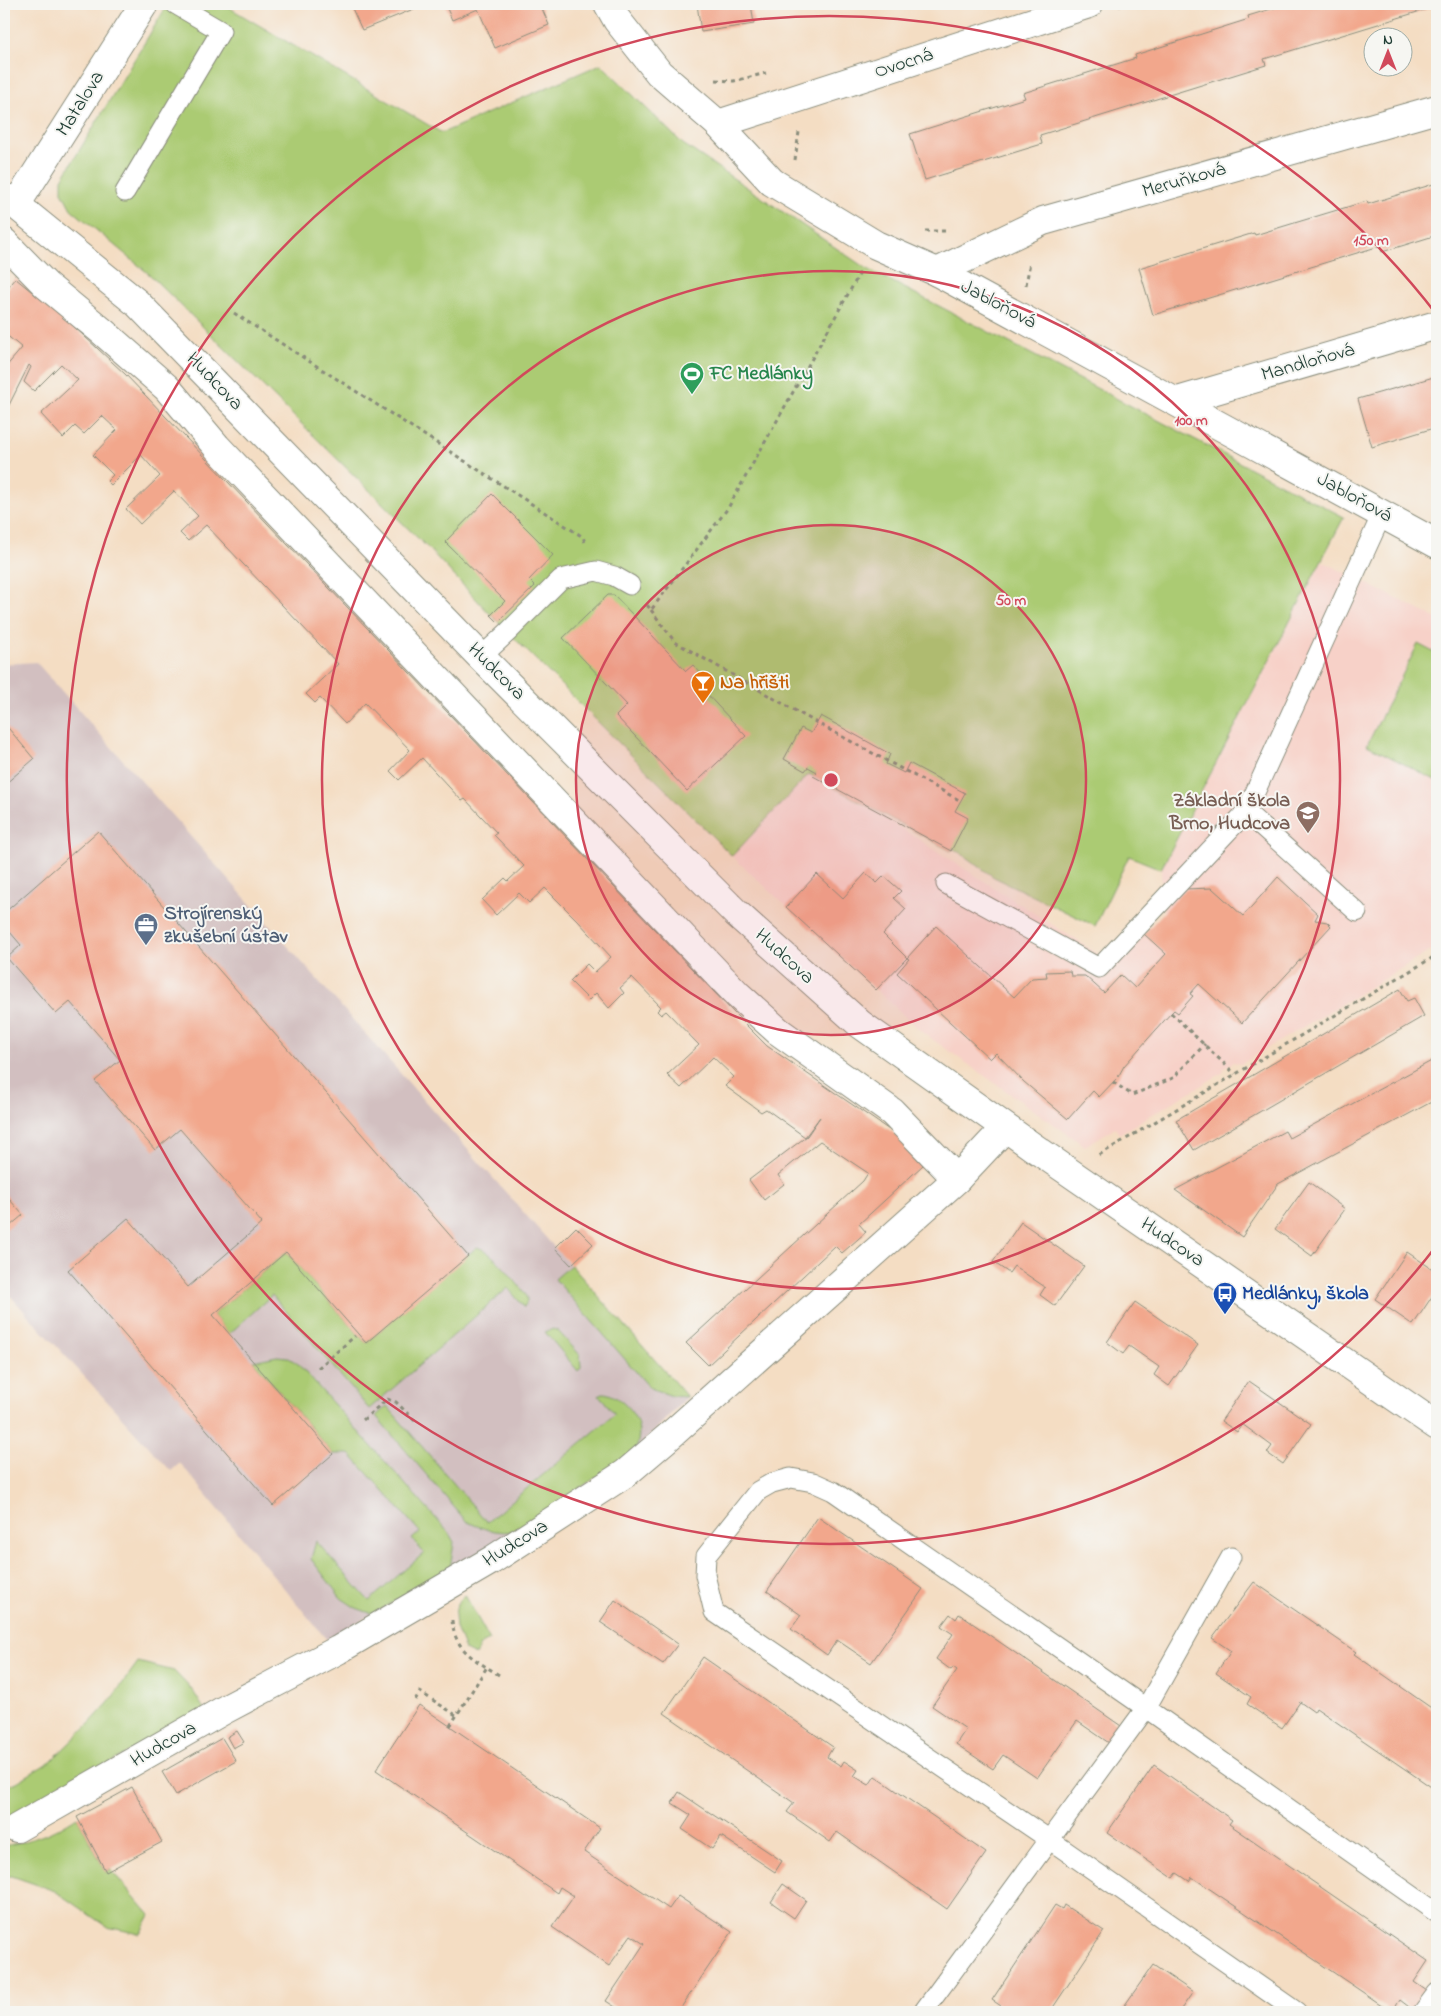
<svg xmlns="http://www.w3.org/2000/svg" width="1441" height="2016" font-family="'Indie Flower',sans-serif">
<rect width="100%" height="100%" fill="#f6f6f2"/>
<filter id="ink" filterUnits="userSpaceOnUse"><feTurbulence type="fractalNoise" baseFrequency=".02" numOctaves="2"/><feDisplacementMap in="SourceGraphic" scale="10" xChannelSelector="R" yChannelSelector="G"/><feConvolveMatrix kernelMatrix="1 2 1 2 8 2 1 2 1" color-interpolation-filters="sRGB"/></filter>
<filter id="wash" filterUnits="userSpaceOnUse"><feTurbulence type="fractalNoise" baseFrequency=".0096" numOctaves="4" result="noise"/><feDisplacementMap in="SourceGraphic" scale="20" xChannelSelector="R" yChannelSelector="G"/><feGaussianBlur stdDeviation="1.12" result="paint"/><feColorMatrix in="noise" values="0 0 0 0 0 0 0 0 0 0 0 0 0 0 0 0 0 1.4 0 .05"/><feComposite in="paint" operator="in"/></filter>
<g filter="url(#wash)">
<rect width="100%" height="100%" fill="#f4ddc3"/>
<polygon fill="#f7d1c8" points="1322,561 1437,619 1437,947 1241,1064 1233,1062 1223,1069 1224,1072 1119,1134 1115,1128 1085,1146 922,1032 732,856 809,774 877,813 1114,964 1163,913 1161,869"/>
<polygon fill="#d2bfc0" points="36,662 687,1397 636,1450 517,1531 327,1640 180,1463 171,1471 4,1289 4,664"/>
<g fill="#abcb73" stroke="#658454">
<polygon points="168,4 223,4 442,133 601,64 683,144 864,267 1344,517 1161,869 1129,856 1095,926 994,877 953,848 951,851 809,774 732,856 491,615 430,550 149,274 71,209 62,192 62,179"/>
<polygon points="1418,644 1437,654 1437,781 1367,745"/>
<path d="M477,1247C494,1252 513,1279 524,1292C528,1298 528,1302 524,1307L508,1288L369,1409L272,1295L229,1334L213,1315L286,1252L366,1343Z"/>
<polygon points="571,1265 677,1385 687,1397 672,1396 650,1388 555,1279"/>
<polygon points="553,1329 558,1331 580,1355 581,1367 578,1371 545,1332"/>
<polygon points="277,1356 287,1357 297,1363 448,1532 454,1542 450,1569 373,1614 356,1608 341,1598 311,1559 316,1541 369,1601 424,1553 412,1539 420,1532 350,1454 333,1454 253,1361"/>
<path d="M603,1393C616,1393 636,1412 638,1426C640,1434 638,1442 636,1450L517,1531C499,1534 481,1529 466,1521L376,1416L387,1406L487,1522L615,1414L599,1395Z"/>
<polygon points="465,1595 490,1640 481,1644 475,1655 465,1650 456,1628 455,1615 457,1603"/>
<polygon points="138,1662 174,1671 193,1691 204,1709 13,1818 4,1819 4,1786 17,1782 51,1761 90,1723 109,1702"/>
<path d="M77,1817L106,1872L111,1870L150,1915L140,1934L107,1927L55,1891L12,1876H4V1846C35,1839 50,1835 77,1817Z"/>
</g>
<g id="blocks">
<g fill="#f2a78c">
<polygon points="350,4 414,4 416,8 362,30"/>
<polygon points="445,4 540,4 549,25 495,48 478,9 452,20"/>
<polygon points="697,4 751,4 754,24 701,32"/>
<polygon points="1287,4 1437,4 1437,6 1264,59 1266,65 1040,135 1042,144 925,180 910,134 1025,98 1023,93 1136,58 1135,55 1249,19 1248,16"/>
<polygon points="1437,183 1437,235 1382,252 1380,246 1153,315 1139,268 1254,233 1255,235 1367,201 1368,204"/>
<polygon points="15,278 70,323 125,374 734,1013 767,1046 895,1134 923,1165 859,1224 866,1232 842,1253 835,1246 708,1365 686,1343 863,1181 868,1173 820,1141 778,1175 784,1184 764,1200 749,1180 807,1136 820,1117 805,1137 766,1109 761,1112 725,1086 734,1077 713,1057 681,1088 667,1075 699,1045 666,1011 661,1015 657,1011 661,1007 632,977 620,988 624,993 609,1008 596,993 589,1000 570,981 587,964 595,972 611,957 578,921 545,888 529,903 519,893 496,915 482,900 505,878 508,881 524,866 494,835 497,833 465,799 462,801 422,758 399,780 390,771 410,750 365,703 345,724 320,698 315,703 306,694 338,664 206,525 188,541 180,533 198,516 174,491 140,524 126,509 160,476 141,455 111,485 107,481 113,475 93,455 117,430 102,416 84,434 75,426 63,438 41,414 78,380 61,364 34,391 24,382 31,367 29,365 9,405 4,400 4,369 22,348 4,333 4,315 6,312 4,311 4,292"/>
<polygon points="1437,376 1437,427 1372,447 1358,399"/>
<polygon points="492,494 553,555 529,580 535,586 498,622 491,615 505,601 445,542"/>
<polygon points="608,595 614,595 686,671 693,665 709,682 702,689 746,736 687,791 616,716 627,705 563,638"/>
<polygon points="821,716 890,754 886,764 904,773 909,763 965,793 955,811 968,818 951,851 813,776 817,772 808,767 805,771 784,759 801,728 811,733"/>
<polygon points="4,723 34,759 4,785"/>
<polygon points="98,831 468,1256 366,1343 286,1252 213,1315 333,1454 273,1506 68,1270 128,1218 188,1287 262,1223 180,1129 155,1150 95,1081 120,1060 70,1002 56,1014 7,958 21,945 4,925 4,913"/>
<polygon points="866,873 877,883 884,876 901,891 894,898 906,909 883,934 907,958 936,926 1014,997 1032,978 1047,977 1046,972 1070,971 1071,976 1085,976 1104,993 1121,975 1135,988 1166,954 1144,934 1185,889 1212,888 1243,916 1278,877 1318,914 1315,920 1327,922 1331,926 1242,1023 1199,984 1190,994 1193,996 1178,1013 1174,1010 1171,1013 1124,1066 1118,1077 1099,1097 1093,1091 1068,1119 1024,1082 996,1053 990,1059 897,973 909,959 907,958 876,990 786,907 817,874 843,898"/>
<polygon points="1400,989 1407,1001 1414,998 1424,1016 1194,1150 1176,1120"/>
<polygon points="1437,1058 1437,1099 1278,1184 1242,1237 1175,1190 1285,1131 1289,1138"/>
<polygon points="1309,1182 1345,1209 1312,1256 1275,1229"/>
<polygon points="4,1193 23,1215 4,1231"/>
<polygon points="1021,1222 1084,1266 1055,1306 1040,1295 1045,1287 1014,1266 1009,1273 993,1262"/>
<polygon points="576,1227 593,1244 571,1265 555,1248"/>
<polygon points="1407,1252 1437,1272 1437,1289 1413,1325 1375,1299"/>
<polygon points="1135,1302 1198,1345 1169,1386 1154,1375 1159,1367 1129,1346 1123,1354 1107,1342"/>
<polygon points="1249,1381 1311,1424 1283,1464 1267,1453 1272,1446 1242,1424 1237,1432 1221,1421"/>
<polygon points="818,1517 923,1589 871,1663 837,1640 827,1655 791,1629 801,1615 767,1591"/>
<polygon points="1254,1582 1356,1652 1354,1654 1437,1712 1437,1791 1316,1708 1314,1712 1300,1702 1282,1728 1247,1704 1251,1697 1216,1673 1231,1651 1212,1638"/>
<polygon points="615,1600 678,1644 663,1664 600,1622"/>
<polygon points="950,1614 956,1619 959,1614 1124,1728 1112,1745 1077,1721 1037,1778 1003,1755 993,1769 956,1744 966,1729 932,1706 957,1670 953,1667 951,1670 936,1659 953,1634 941,1626"/>
<polygon points="703,1657 833,1747 827,1757 841,1766 844,1761 858,1770 854,1776 869,1785 875,1776 986,1853 947,1909 837,1832 830,1842 787,1812 794,1803 664,1713"/>
<polygon points="419,1705 600,1828 584,1852 669,1909 678,1896 732,1932 678,2012 623,2012 606,2001 644,1944 631,1935 609,1966 552,1927 574,1896 560,1887 557,1893 376,1770"/>
<polygon points="237,1731 244,1742 233,1748 227,1737"/>
<polygon points="222,1738 236,1761 176,1795 162,1772"/>
<polygon points="1154,1765 1232,1820 1229,1824 1428,1961 1414,1982 1427,1991 1413,2010 1400,2000 1392,2012 1192,1877 1189,1881 1177,1873 1173,1878 1107,1833"/>
<polygon points="132,1787 162,1842 106,1872 77,1817"/>
<polygon points="679,1792 782,1861 775,1872 721,1836 712,1849 682,1829 691,1815 672,1803"/>
<polygon points="783,1884 806,1900 794,1918 771,1902"/>
<polygon points="1055,1905 1062,1909 1064,1905 1104,1931 1050,2012 1010,2012 992,2000"/>
<polygon points="1153,1965 1193,1992 1179,2012 1120,2012"/>
</g>
</g>
</g>
<g filter="url(#ink)">
<use href="#blocks" fill-opacity="0" stroke="#8a8d7c" stroke-width="1"/>
<g fill="none" stroke-linecap="round" stroke-linejoin="round">
<defs>
<g id="lane">
<polyline points="125,192 221,31 175,4"/>
<polyline points="481,657 508,632 561,579 596,571 614,576 630,585"/>
<polyline points="1246,812 1357,912"/>
<polyline points="946,884 1099,968 1246,812 1382,514"/>
<polyline points="923,2012 1146,1708 1231,1557"/>
<polyline points="1297,2012 1050,1840 714,1612 705,1575 706,1556 758,1491 772,1483 791,1478 813,1482 833,1491 1146,1708 1437,1913"/>
<polyline points="1423,2012 1437,1993"/>
</g>
<g id="street">
<polyline points="608,4 617,20 659,73 718,124 772,182 876,245 937,272 1437,544"/>
<polyline points="718,124 1089,4"/>
<polyline points="16,205 144,4"/>
<polyline points="4,242 46,285 103,332 167,388 217,447 738,995 778,1031 892,1112 957,1179"/>
<polyline points="937,272 1043,221 1437,109"/>
<polyline points="1178,401 1437,325"/>
<polyline points="17,1828 224,1710 338,1650 492,1560 626,1473 673,1433 957,1179 1005,1128"/>
</g>
<polyline id="secondary" points="4,197 16,205 137,303 481,657 736,913 860,1024 1033,1147 1437,1426"/>
</defs>
<use href="#lane" stroke="#8a8d7c" stroke-width="21"/>
<use href="#street" stroke="#8a8d7c" stroke-width="30"/>
<use href="#secondary" stroke="#8a8d7c" stroke-width="30"/>
<g stroke="#8a8d7c" stroke-width="3" stroke-dasharray="4 4" stroke-linecap="butt">
<polyline points="1119,6 1128,4"/>
<polyline points="716,80 734,81 766,73"/>
<polyline points="795,160 799,132"/>
<polyline points="925,231 946,231"/>
<polyline points="1026,285 1030,262"/>
<polyline points="234,313 583,537 586,545"/>
<polyline points="647,605 651,610 728,508 861,271"/>
<polyline points="651,610 675,642 817,723 961,801"/>
<polyline points="1171,1013 1235,1074"/>
<polyline points="1113,1082 1132,1095 1173,1078 1205,1044"/>
<polyline points="1099,1155 1437,955"/>
<polyline points="318,1368 355,1336"/>
<polyline points="363,1420 387,1399 396,1402 415,1421"/>
<path d="M452,1620C454,1651 476,1660 499,1675"/>
<polyline points="415,1700 420,1692 456,1715"/>
<polyline points="450,1726 487,1667"/>
</g>
<use href="#lane" stroke="#fff" stroke-width="19"/>
<use href="#street" stroke="#fff" stroke-width="28"/>
<use href="#secondary" stroke="#fff" stroke-width="28"/>
</g>
</g>
<circle cx="831" cy="780" r="255" fill="#d1495b" fill-opacity=".12"/>
<g fill="none" stroke="#d1495b" stroke-width="2.5">
<circle cx="831" cy="780" r="255"/>
<circle cx="831" cy="780" r="509"/>
<path d="M1437 1245A764 764 0 1 1 1437 315"/>
</g>
<defs>
<symbol id="stadium-pin" viewBox="-11 -11 22 30"><path d="M0 17L-7.5 6A9.5 9.5 0 1 1 7.5 6Z" fill="#2e9e5b" stroke="#f6f6f2"/><path d="M0-5a6.5 5 0 1 0 0 10a6.5 5 0 1 0 0-10ZM-3.5-1.8h7v3.6h-7Z" fill="#fff"/></symbol>
<symbol id="bar-pin" viewBox="-11 -11 22 30"><path d="M0 17L-7.5 6A9.5 9.5 0 1 1 7.5 6Z" fill="#e8710a" stroke="#f6f6f2"/><path d="M-6-5H6L.8 .8V4.5H3.5V6h-7V4.5H-.8V.8Z" fill="#fff"/></symbol>
<symbol id="school-pin" viewBox="-11 -11 22 30"><path d="M0 17L-7.5 6A9.5 9.5 0 1 1 7.5 6Z" fill="#8d6e63" stroke="#f6f6f2"/><path d="M0-5L7-2L0 1L-7-2ZM-4 1L0 2.5L4 1V4Q0 6-4 4Z" fill="#fff"/></symbol>
<symbol id="office-pin" viewBox="-11 -11 22 30"><path d="M0 17L-7.5 6A9.5 9.5 0 1 1 7.5 6Z" fill="#5c6f8a" stroke="#f6f6f2"/><path d="M-6-3h4V-5.5h4V-3h4V5H-6ZM-1-4.5V-3h2v-1.5ZM-6 0V1H6V0Z" fill="#fff"/></symbol>
<symbol id="bus-pin" viewBox="-11 -11 22 30"><path d="M0 17L-7.5 6A9.5 9.5 0 1 1 7.5 6Z" fill="#1a4fb4" stroke="#f6f6f2"/><path d="M-5-6H5V4H4V6H2V4H-2V6H-4V4H-5ZM-3.5-4V0h7V-4ZM-3.5 1.2v1.5H-2V1.2ZM2 1.2v1.5H3.5V1.2Z" fill="#fff"/></symbol>
</defs>
<g fill-rule="evenodd">
<use href="#stadium-pin" x="678" y="360" width="28" height="38"/>
<use href="#bar-pin" x="689" y="669" width="28" height="38"/>
<use href="#school-pin" x="1294" y="799" width="28" height="38"/>
<use href="#office-pin" x="132" y="911" width="28" height="38"/>
<use href="#bus-pin" x="1211" y="1280" width="28" height="38"/>
</g>
<g text-anchor="middle" dominant-baseline="central" stroke-width="4" stroke-linejoin="round" paint-order="stroke">
<g font-size="20" fill="#1f3d34" stroke="#f6f6f2">
<text transform="translate(904 64) rotate(-18)">Ovocná</text>
<text transform="translate(81 104) rotate(-58)">Matalova</text>
<text transform="translate(1184 181) rotate(-16)">Meruňková</text>
<text transform="translate(998 305) rotate(28)">Jabloňová</text>
<text transform="translate(1308 363) rotate(-16)">Mandloňová</text>
<text transform="translate(214 382) rotate(46)">Hudcova</text>
<text transform="translate(1354 498) rotate(29)">Jabloňová</text>
<text transform="translate(496 672) rotate(45)">Hudcova</text>
<text transform="translate(784 957) rotate(42)">Hudcova</text>
<text transform="translate(1172 1243) rotate(34)">Hudcova</text>
<text transform="translate(516 1544) rotate(-32)">Hudcova</text>
<text transform="translate(164 1745) rotate(-30)">Hudcova</text>
</g>
<g font-size="20" font-weight="bold" fill="#27864d" stroke="#f6f6f2" text-anchor="start">
<text x="710" y="374">FC Medlánky</text>
</g>
<g font-size="20" font-weight="bold" fill="#c56008" stroke="#f6f6f2" text-anchor="start">
<text x="720" y="683">Na hřišti</text>
</g>
<g font-size="20" font-weight="bold" fill="#785e54" stroke="#f6f6f2" text-anchor="end">
<text x="1290" y="801">Základní škola<tspan x="1290" dy="23">Brno, Hudcova</tspan></text>
</g>
<g font-size="20" font-weight="bold" fill="#4e5e75" stroke="#f6f6f2" text-anchor="start">
<text x="164" y="914">Strojírenský<tspan x="164" dy="23">zkušební ústav</tspan></text>
</g>
<g font-size="20" font-weight="bold" fill="#164399" stroke="#f6f6f2" text-anchor="start">
<text x="1242" y="1294">Medlánky, škola</text>
</g>
</g>
<circle cx="831" cy="780" r="8" fill="#d1495b" stroke="#f6f6f2" stroke-width="2.5"/>
<g font-size="15" text-anchor="middle" font-weight="bold" fill="#d1495b" stroke="#f6f6f2" stroke-width="4" stroke-linejoin="round" paint-order="stroke">
<text x="1371" y="245">150 m</text>
<text x="1191" y="425">100 m</text>
<text x="1011" y="605">50 m</text>
</g>
<rect width="1441" height="2016" fill="none" stroke="#f6f6f2" stroke-width="20"/>
<g transform="translate(1388 52)"><circle r="24" fill="#f6f6f2" stroke="#a0aca6"/>
<path d="M0-4L9 19L0 12L-9 19Z" fill="#d1495b"/>
<text y="-8" font-size="14" font-weight="bold" text-anchor="middle" fill="#1f3d34">N</text>
</g>
</svg>
